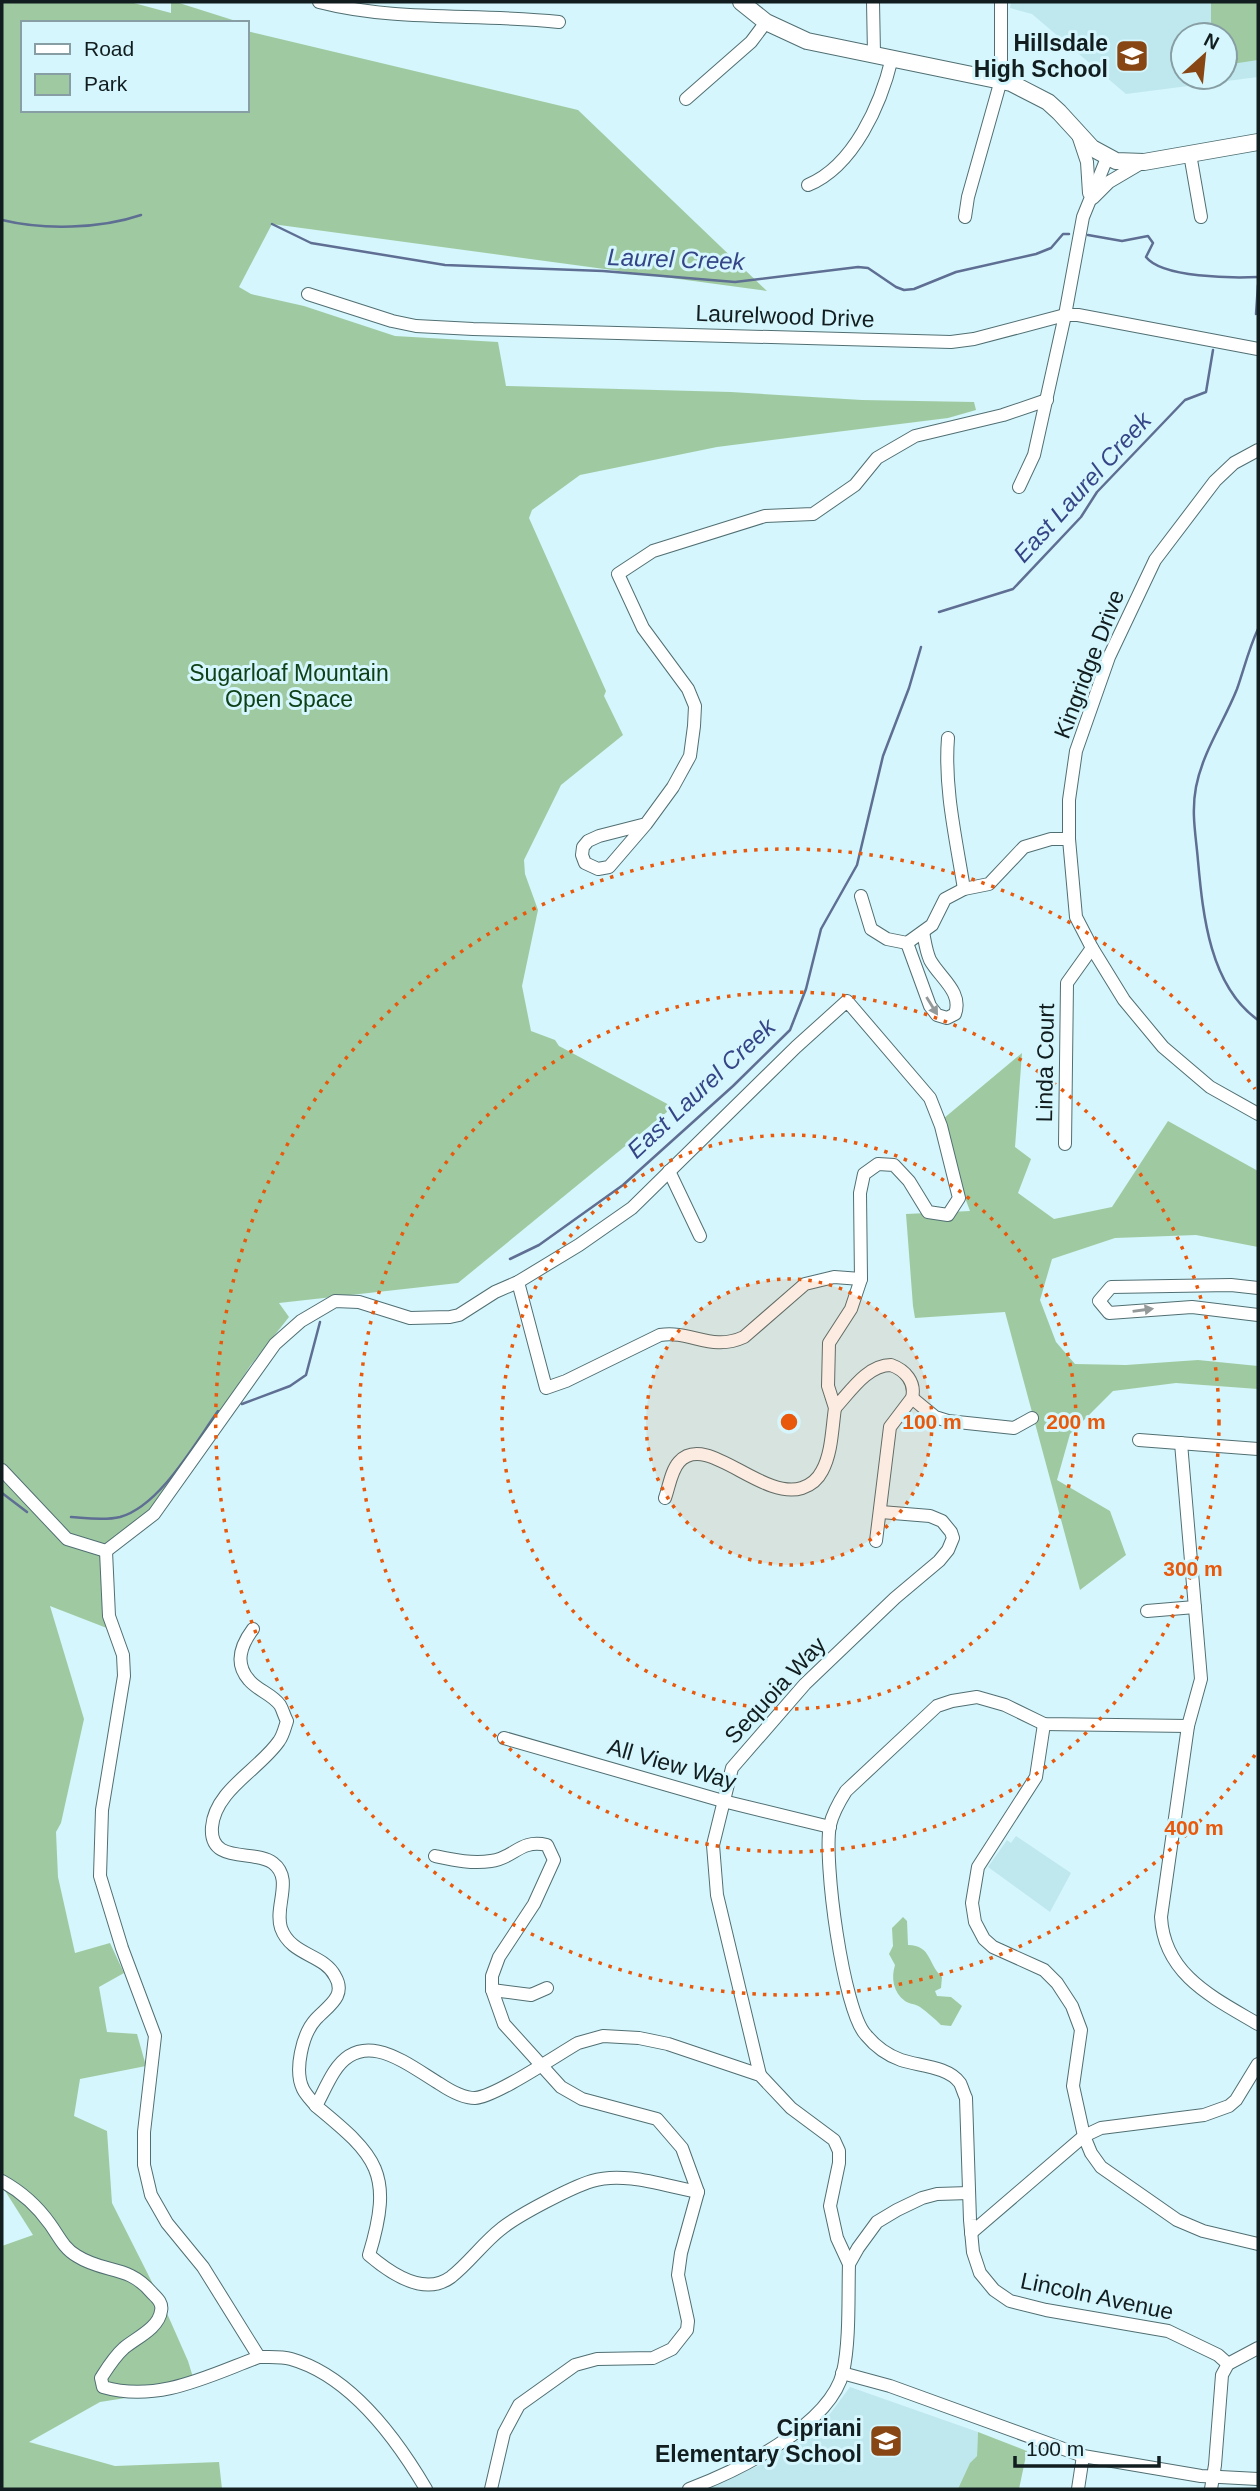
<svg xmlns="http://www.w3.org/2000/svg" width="1260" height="2491" font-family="Arial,sans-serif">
<rect width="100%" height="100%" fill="#d5f6fc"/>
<g fill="#bfe8ee" fill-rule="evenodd">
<path d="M1011,2H1258V77L1126,94L1032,14L1010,8ZM1183,35H1225V77H1183Z"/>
<polygon points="1016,1836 1071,1873 1050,1912 988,1867 1007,1840 1011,1843"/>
<polygon points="850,2387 978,2432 977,2456 970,2464 959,2489 706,2489 760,2465 811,2432 824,2422"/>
</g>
<g fill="#9fcaa1">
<polygon points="2,2 130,2 171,13 171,2 176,2 239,22 23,23 23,110 247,110 247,31 578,110 767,291 272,224 239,287 251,294 304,306 395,336 498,342 506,386 731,392 862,400 974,402 976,410 948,418 717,447 580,475 532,510 529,518 606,691 604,696 623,735 561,785 524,860 525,874 538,910 522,986 531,1031 555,1040 559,1046 673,1107 458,1283 279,1303 289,1317 250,1366 156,1516 110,1554 110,1597 117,1632 50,1606 84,1719 61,1823 56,1832 58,1877 75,1953 110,1943 124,1973 99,1987 107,2032 137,2034 146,2066 80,2079 74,2116 107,2131 112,2203 162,2302 188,2361 196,2387 100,2402 29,2442 115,2466 219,2462 222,2489 2,2489 2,2246 33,2235 2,2186"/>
<polygon points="1211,2 1258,2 1258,60 1225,65 1225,35 1211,35"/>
<polygon points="1022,1053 1015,1147 1031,1159 1018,1193 1054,1219 1112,1207 1168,1121 1258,1171 1258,1247 1196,1235 1115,1238 1052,1259 1040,1300 1056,1342 1075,1364 1126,1365 1198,1360 1258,1366 1258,1389 1176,1383 1113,1391 1070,1434 1057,1480 1110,1511 1126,1555 1080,1590 1005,1312 915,1318 913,1306 906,1214 970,1211 937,1124"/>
<path d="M903,1917L907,1921L908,1945C932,1946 927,1963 942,1977L941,1988L935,1991L937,1996L951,1997L962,2006L951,2026L941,2025C934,2018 928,2013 920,2007C916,2004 909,2004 905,2001C893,1992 891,1978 895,1965L889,1954L893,1946L892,1928Z"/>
<polygon points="978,2432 1027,2451 1019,2489 958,2489 970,2463 977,2456"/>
</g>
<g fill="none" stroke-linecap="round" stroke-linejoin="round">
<g stroke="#5f6e93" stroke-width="2.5">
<path d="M2,220C43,230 100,229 141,215"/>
<polyline points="272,224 311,243 445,265 603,271 735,282 858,267 868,268 896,287 904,290 914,289 956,272 1036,254 1051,248 1063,234 1069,234"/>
<path d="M1088,235L1122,241L1148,236L1153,243L1146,257C1162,278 1233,278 1258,277"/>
<polyline points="1256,314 1258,285"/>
<polyline points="939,612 1013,589 1081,517 1097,492 1185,400 1206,392 1213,350"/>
<path d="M1258,629C1249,648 1244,669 1237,689C1224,722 1203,751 1196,787C1191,813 1196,836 1198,861C1203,916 1210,986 1258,1020"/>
<polyline points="510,1259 539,1245 623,1185 733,1086 790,1030 806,989 821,929 857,865 883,756 909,688 921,647"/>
<polyline points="242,1404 290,1386 306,1375 320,1322"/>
<polyline points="2,1493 27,1512"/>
<path d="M71,1517C86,1518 104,1521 120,1517C160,1506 195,1443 218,1411"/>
</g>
<defs>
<g id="minor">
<path d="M319,2C396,22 479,13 559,22"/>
<polyline points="873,2 874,54"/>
<polyline points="686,99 751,42 766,22"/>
<polyline points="1078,135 1087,162 1089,193"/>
<polyline points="1190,154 1201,217"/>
<path d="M808,185C854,166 881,104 892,58"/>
<polyline points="1093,198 1109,182 1143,162"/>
<polyline points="965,217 968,197 1001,80 1001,2"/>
<polyline points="308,294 392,321 416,326 473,329 951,342 974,339 1065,315 1078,315 1258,349"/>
<polyline points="1258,450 1234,463 1215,481 1155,560 1109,657 1076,751 1069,800 1069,839 1076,917 1092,948 1124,1000 1163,1047 1210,1087 1258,1114"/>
<polyline points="1019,487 1034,455 1065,315 1083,217 1107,158"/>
<path d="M948,738C944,788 956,839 964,889"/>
<polyline points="646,824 599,836 588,841 583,847 582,855 585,863 598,869 609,867 646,824 673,787 690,756 694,726 695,706 688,689 643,628 618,574 653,551 765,516 813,514 855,485 877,458 915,436 1003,415 1047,400"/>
<polyline points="861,896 871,929 887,939 907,943 932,925 945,899 964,889 989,884 1024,847 1051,839 1069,839"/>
<path d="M907,943L930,1006L937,1015L947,1018L955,1014C963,992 940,978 930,960C926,951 925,942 923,932"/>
<polyline points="1065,1144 1067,983 1092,948"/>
<polyline points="669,1171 700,1236"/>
<path d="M518,1282L546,1388L566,1381L660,1335C691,1330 711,1352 744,1337L805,1284L834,1277L861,1279"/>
<polyline points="1258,1288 1231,1285 1111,1287 1099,1301 1109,1313 1192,1307 1258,1315"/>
<polyline points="912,1398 935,1417 948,1421 1014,1428 1032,1418"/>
<polyline points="1139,1440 1258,1449"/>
<path d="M1181,1443L1201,1679L1188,1726L1161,1917C1164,1975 1214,1998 1258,2024"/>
<polyline points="2,1470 67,1539 106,1551"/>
<path d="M665,1498C669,1487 671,1471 679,1462C706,1431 762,1501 802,1488C811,1485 818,1479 822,1471C832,1453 832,1428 835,1408"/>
<path d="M106,1551L154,1514L275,1344L301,1321L335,1301L359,1302L410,1318L450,1317L459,1315L495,1292L518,1282L579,1245L632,1208L796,1047L847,1001L930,1098L941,1126L959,1198L948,1215L928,1212L909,1181L894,1165L878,1164L864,1174L860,1193L861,1279L851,1309L829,1343L828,1386L835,1408C850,1392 867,1365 891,1365C905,1370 916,1382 912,1398L890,1427L876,1541"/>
<path d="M106,1551L109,1616L123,1655L124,1676L102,1810L100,1876L122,1948L155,2036L144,2132V2165L151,2195L167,2223L203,2267L259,2357C269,2357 281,2356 291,2359C351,2376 396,2438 426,2489"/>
<polyline points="1147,1611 1195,1607"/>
<path d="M253,1629C241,1645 234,1663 249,1680C257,1690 272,1694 280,1705C283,1710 284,1716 287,1721C285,1727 283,1736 279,1741C260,1769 215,1790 212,1827C209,1865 255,1849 273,1863C294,1879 274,1906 281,1928C291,1956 324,1954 335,1976C347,1996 328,2006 316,2019C302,2034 294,2071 303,2089C306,2095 312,2101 316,2106"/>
<polyline points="1044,1724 1036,1777 978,1867 972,1903 975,1922 984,1939 993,1947 1044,1970 1057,1983 1072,2006 1081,2030 1073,2086 1084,2136 1091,2153 1101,2167 1177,2220 1203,2231 1258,2244"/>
<path d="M1188,1726L1044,1724L1005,1705L977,1697L952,1701L937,1706L846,1791C839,1802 833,1812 830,1825C823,1859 843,2011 866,2035C875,2046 887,2055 901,2060C918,2066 948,2066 960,2083C962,2087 964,2094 966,2098L970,2220L973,2252L980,2273L994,2290L1010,2301L1046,2310L1168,2331L1218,2355L1228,2364"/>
<polyline points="504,1738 723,1801 830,1827"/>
<path d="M435,1856C454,1860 472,1864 491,1861C515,1858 519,1839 547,1845L554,1860L534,1904L499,1957L492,1976V1990L504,2024L561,2087L582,2099L657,2119L682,2148L698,2192L681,2253L678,2275L688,2321L687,2330L672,2349L653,2358L597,2359L575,2365L519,2405L504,2433L491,2489"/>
<polyline points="492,1990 531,1995 547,1988"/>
<polyline points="760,2075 717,1895 713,1845 732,1768 805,1684 895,1598 939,1561 948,1550 953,1538 951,1532 942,1521 930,1516 881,1512"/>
<path d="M2,2181C20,2191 38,2207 50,2224C58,2235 64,2249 77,2256C105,2274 128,2264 152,2293C157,2298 163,2303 161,2311C159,2328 136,2338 124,2348C114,2357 108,2367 101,2378L103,2387C158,2403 208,2376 259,2357"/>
<path d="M698,2192C665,2186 624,2171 592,2181C572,2187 518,2215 501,2229C483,2243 469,2263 451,2277C424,2297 390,2273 369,2255C394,2173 377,2156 316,2106C322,2095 327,2083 334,2072C363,2026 408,2065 440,2084C449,2090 464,2098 475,2098C495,2097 557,2055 578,2043L603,2036L639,2038L668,2044L760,2075L791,2108L834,2140L839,2151V2163L830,2206L837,2238L849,2264"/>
<polyline points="971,2233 1084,2136 1101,2128 1204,2115 1229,2106 1236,2100 1258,2064"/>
<polyline points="842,2373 890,2386 1083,2456 1201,2476 1258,2479"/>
<path d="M689,2489C737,2471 830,2426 843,2372C850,2341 848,2297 849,2264L858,2248L877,2222L897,2210L922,2198L937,2194L969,2193"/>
<polyline points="1078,2489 1083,2456"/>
<polyline points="1211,2489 1215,2465 1222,2375 1228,2364 1258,2348"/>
</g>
<polyline id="major" points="741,2 766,22 807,41 1011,83 1048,102 1059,112 1092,148 1116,161 1144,162 1258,142"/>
</defs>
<use href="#minor" stroke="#516f73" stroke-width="14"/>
<use href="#major" stroke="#516f73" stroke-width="18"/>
<use href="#minor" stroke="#fff" stroke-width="12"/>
<use href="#major" stroke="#fff" stroke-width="16"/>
</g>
<defs><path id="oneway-solid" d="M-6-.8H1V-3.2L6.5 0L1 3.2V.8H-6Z" transform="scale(1.75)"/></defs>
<g fill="#94999a">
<use href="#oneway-solid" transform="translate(932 1006) rotate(58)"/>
<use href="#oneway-solid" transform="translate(1143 1310) rotate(-8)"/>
</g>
<circle cx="789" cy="1422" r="143" fill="#e8590c" fill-opacity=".12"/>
<g fill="none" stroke="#e8590c" stroke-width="3.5" stroke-dasharray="3.5 7">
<circle cx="789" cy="1422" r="143"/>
<circle cx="789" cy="1422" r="287"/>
<circle cx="789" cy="1422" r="430"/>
<path d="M1255 1755A573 573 0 1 1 1255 1089"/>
</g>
<defs>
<symbol id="school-square" viewBox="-11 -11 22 22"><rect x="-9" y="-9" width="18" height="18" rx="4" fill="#874613" stroke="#d5f6fc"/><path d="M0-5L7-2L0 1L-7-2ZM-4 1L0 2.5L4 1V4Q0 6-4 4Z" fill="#fff"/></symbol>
</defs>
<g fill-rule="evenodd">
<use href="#school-square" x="1113" y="37" width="38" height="38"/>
<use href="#school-square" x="867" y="2422" width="38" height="38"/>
</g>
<g text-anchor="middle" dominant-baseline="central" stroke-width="6" stroke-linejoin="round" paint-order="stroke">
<g font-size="23" font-weight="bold" fill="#111d1f" stroke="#d5f6fc" text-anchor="end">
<text x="1108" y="43">Hillsdale<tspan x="1108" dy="26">High School</tspan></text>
<text x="862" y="2428">Cipriani<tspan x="862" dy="26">Elementary School</tspan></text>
</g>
<g font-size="23" fill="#111d1f" stroke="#d5f6fc">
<text transform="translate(785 316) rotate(2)">Laurelwood Drive</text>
<text transform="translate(1089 664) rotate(-69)">Kingridge Drive</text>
<text transform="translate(1045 1063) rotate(-89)">Linda Court</text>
<text transform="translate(775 1690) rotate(-47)">Sequoia Way</text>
<text transform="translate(672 1764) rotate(16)">All View Way</text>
<text transform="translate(1097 2296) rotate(12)">Lincoln Avenue</text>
</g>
<g font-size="23" fill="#0e4117" stroke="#d5f6fc">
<text x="289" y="673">Sugarloaf Mountain<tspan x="289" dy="26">Open Space</tspan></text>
</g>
<g font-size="24" font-style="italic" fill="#354587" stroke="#d5f6fc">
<text transform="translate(676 259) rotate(2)">Laurel Creek</text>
<text transform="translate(1082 487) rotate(-48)">East Laurel Creek</text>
<text transform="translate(701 1088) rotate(-43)">East Laurel Creek</text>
</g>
</g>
<circle cx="789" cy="1422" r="10" fill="#e8590c" stroke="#d5f6fc" stroke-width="3.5"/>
<g font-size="21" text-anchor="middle" font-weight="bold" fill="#e8590c" stroke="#d5f6fc" stroke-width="6" stroke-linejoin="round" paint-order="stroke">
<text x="932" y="1429">100 m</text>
<text x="1076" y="1429">200 m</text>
<text x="1193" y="1576">300 m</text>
<text x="1194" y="1835">400 m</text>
</g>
<rect width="1260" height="2491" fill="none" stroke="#111d1f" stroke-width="7"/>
<rect x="21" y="21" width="228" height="91" fill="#d5f6fc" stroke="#879fa4" stroke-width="2"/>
<rect x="35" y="44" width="35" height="10" fill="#ffffff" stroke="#879fa4" stroke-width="2"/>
<text x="84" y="56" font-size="21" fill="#111d1f">Road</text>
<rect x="35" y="74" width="35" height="21" fill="#9fcaa1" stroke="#879fa4" stroke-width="2"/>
<text x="84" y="91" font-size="21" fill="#111d1f">Park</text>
<g transform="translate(1204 56) rotate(27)"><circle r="33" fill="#d5f6fc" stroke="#879fa4" stroke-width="2"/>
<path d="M0-5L12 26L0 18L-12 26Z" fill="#874613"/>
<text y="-10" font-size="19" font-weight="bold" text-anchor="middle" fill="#111d1f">N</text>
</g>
<path d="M1015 2456v10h144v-10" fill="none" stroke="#111d1f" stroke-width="3.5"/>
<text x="1026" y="2456" font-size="21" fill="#111d1f" stroke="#d5f6fc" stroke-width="5" paint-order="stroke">100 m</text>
</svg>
